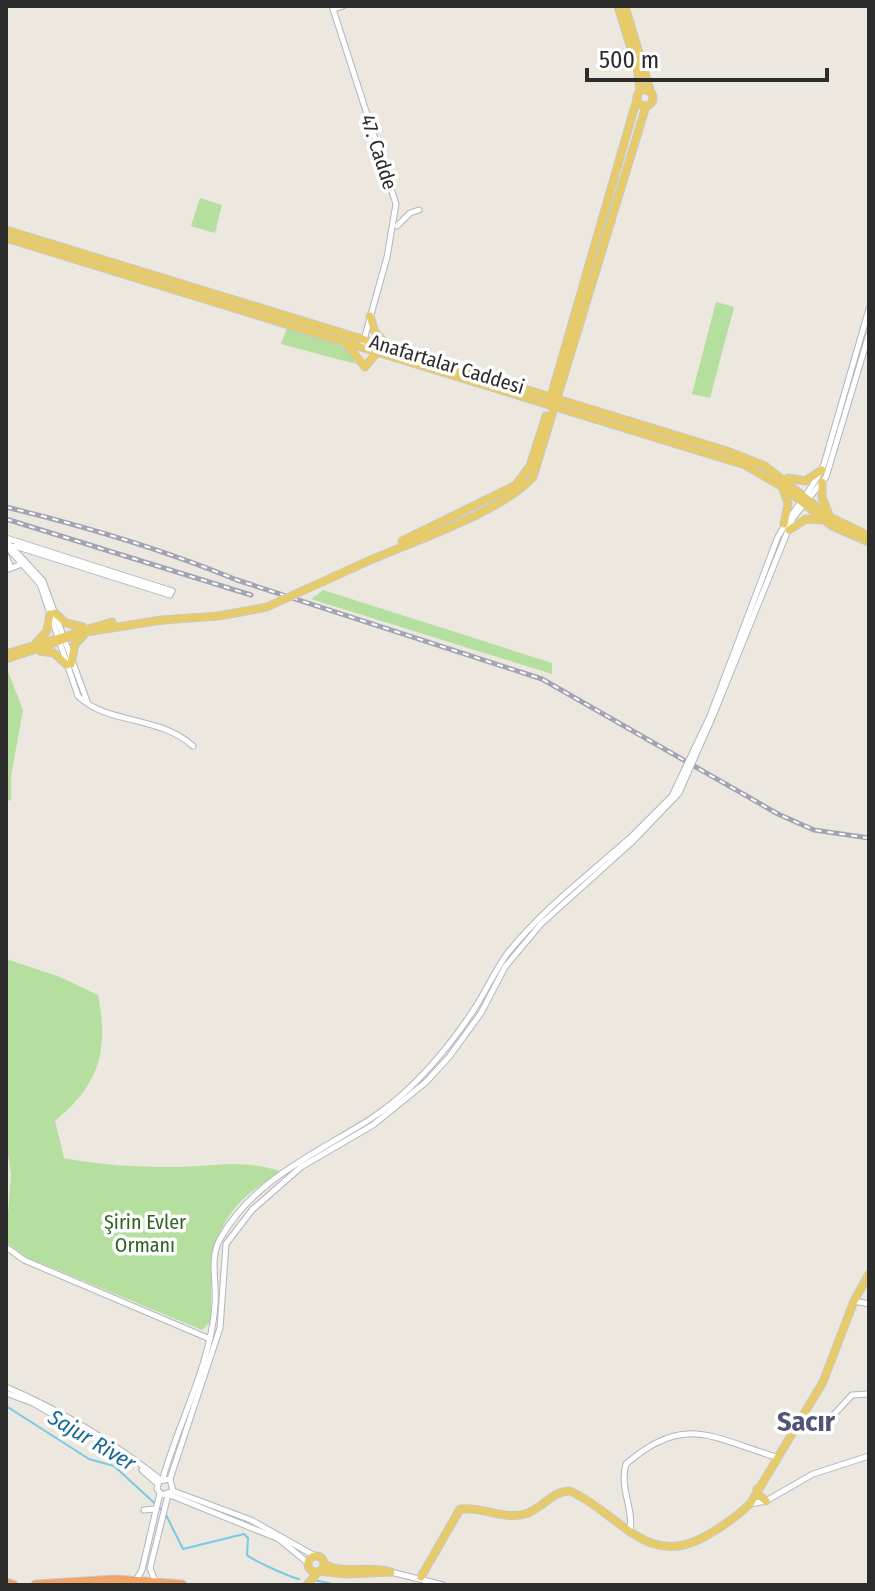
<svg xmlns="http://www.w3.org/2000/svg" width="875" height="1591" font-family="'Fira Sans Condensed',sans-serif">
<rect width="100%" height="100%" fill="#ece7df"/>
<g fill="#b4df9f">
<polygon points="200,198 222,205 215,233 191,226"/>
<polygon points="716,302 734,307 710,398 692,394"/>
<path d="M287,328C313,335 345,337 356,364L281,344Z"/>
<polygon points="323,590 552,663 552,674 311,599"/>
<polygon points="7,669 23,710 11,776 11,800 6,801"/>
<path d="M6,959L60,977L98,995C109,1051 99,1085 55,1121L64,1158C99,1165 135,1167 170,1167C211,1167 243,1158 282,1172C211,1210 211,1249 211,1321L202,1330L26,1257L6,1242L11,1174L6,1141Z"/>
</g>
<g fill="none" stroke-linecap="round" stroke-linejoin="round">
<g stroke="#7ac9e6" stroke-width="2">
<polyline points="6,1406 89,1459 114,1466 162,1510"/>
<path d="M166,1515L183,1549L244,1534L248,1538L247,1555C252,1560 292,1578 299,1579"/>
<polyline points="314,1580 337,1585"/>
</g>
<defs>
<g id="minor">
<polyline points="332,6 396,204 387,257 362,347"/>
<polyline points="334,9 343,6"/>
<polyline points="397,226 410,213 419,210"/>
<polyline points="6,538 172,591"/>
<polyline points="6,541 43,581 87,701"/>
<path d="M6,546L40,584L78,696C108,725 159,715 193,746"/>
<polyline points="15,546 170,595 172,591"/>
<polyline points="6,556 10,566"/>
<polyline points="6,570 22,564"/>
<path d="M710,716L777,539C790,512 813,491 824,464L869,309"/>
<polyline points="713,716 793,518 826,477 869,334"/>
<polyline points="6,1247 24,1260 210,1339"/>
<polyline points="854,1301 869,1304"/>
<path d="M6,1387C62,1411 113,1442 161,1480"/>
<polyline points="6,1393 33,1403 125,1456"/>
<polyline points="803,1417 816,1425 827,1422 852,1395 869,1394"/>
<polyline points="142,1470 158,1484"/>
<path d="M163,1478C179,1421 211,1364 215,1305C217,1283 209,1259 220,1239C253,1180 315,1154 369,1120C411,1093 445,1053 473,1011C485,993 494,972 507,954C542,910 588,875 630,838"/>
<polyline points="170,1479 220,1328 226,1244 252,1210 301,1167 373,1125 426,1082 449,1057 481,1013 505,967 541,924 632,842"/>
<polyline points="173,1491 170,1479 159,1481 157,1489 162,1495 173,1491 251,1520 315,1556"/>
<polyline points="170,1495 279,1539 308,1563"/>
<polyline points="750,1504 766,1501 813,1474 869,1456"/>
<polyline points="144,1510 155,1509"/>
<path d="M630,1530C634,1509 619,1488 626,1464C684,1413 713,1438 776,1457"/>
<polyline points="391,1572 443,1585"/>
<polyline points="136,1580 142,1570 160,1493"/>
<polyline points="155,1581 150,1568 168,1495"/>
</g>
<g id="major">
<polyline points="618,6 638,72 640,91"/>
<polyline points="625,6 651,93"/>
<circle cx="645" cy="98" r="8"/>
<polyline points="6,230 727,451 765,466 830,517 869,536"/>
<polyline points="6,238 745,465 783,487 832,526 869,542"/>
<polyline points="370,316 375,332 386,344"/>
<polyline points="347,345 365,367 378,351"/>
<polyline points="550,400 637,99"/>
<polyline points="788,478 805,481 822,470"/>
<polyline points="822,482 822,497 829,515"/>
<polyline points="783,489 788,504 784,524"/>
<polyline points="789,530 806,519 823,520"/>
<polyline points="402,541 516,485 530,466 546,416"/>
<path d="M366,562C413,541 500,513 533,477L646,106"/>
<polyline points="55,613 66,623 83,627"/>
<polyline points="36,643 47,631 50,614"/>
<polyline points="40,651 54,653 67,665"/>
<polyline points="6,654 112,622"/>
<polyline points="6,659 86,632 162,620"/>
<polyline points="71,664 75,644 84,635"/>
<polyline points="757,1489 758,1494 766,1501"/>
<circle cx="316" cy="1564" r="8"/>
<path d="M421,1577L460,1509C481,1506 504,1520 525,1514C543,1509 551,1491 570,1491C618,1512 646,1569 704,1537C721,1528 736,1517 750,1504L823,1382L854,1301L869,1274"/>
<path d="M307,1585L319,1571L346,1574L391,1572C369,1565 343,1575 324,1564"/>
</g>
<g id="highway">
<polyline points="6,1583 13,1585"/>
<polyline points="36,1585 116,1580 182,1585"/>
</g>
</defs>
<use href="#minor" stroke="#b2b5be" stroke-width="7"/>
<use href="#major" stroke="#c8c8c8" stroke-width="9"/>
<use href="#highway" stroke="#c8c8c8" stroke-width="11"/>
<use href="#minor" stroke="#fff" stroke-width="5"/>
<use href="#major" stroke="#e7cb69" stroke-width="7"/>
<use href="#highway" stroke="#f3a363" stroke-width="9"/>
<defs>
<g id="rail">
<path d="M6,507C84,526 162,549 237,580L542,679L778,814L814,830L869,838"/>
<polyline points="6,519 251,595"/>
</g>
</defs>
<use href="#rail" stroke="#a2a4b4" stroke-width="5"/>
<use href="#rail" stroke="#fff" stroke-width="2" stroke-dasharray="6" stroke-linecap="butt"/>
<defs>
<g id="minor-bridge">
<polyline points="630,838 672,796 710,716"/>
<polyline points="632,842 679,793 713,716"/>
</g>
<polyline id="major-bridge" points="162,620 219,616 267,607 366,562"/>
</defs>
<use href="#minor-bridge" stroke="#b2b5be" stroke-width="7" stroke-linecap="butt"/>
<use href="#major-bridge" stroke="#c8c8c8" stroke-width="9" stroke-linecap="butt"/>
<use href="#minor-bridge" stroke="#fff" stroke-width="5"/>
<use href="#major-bridge" stroke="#e7cb69" stroke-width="7"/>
</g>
<g text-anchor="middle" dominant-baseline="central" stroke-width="7" stroke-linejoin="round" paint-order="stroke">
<g font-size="20" fill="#2c2c2c" stroke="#fff">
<text transform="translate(379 152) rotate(72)">47. Cadde</text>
<text transform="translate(447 364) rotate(17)">Anafartalar Caddesi</text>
</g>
<g font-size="20" fill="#2d6420" stroke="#fff">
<text x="145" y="1222">Şirin Evler<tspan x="145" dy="23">Ormanı</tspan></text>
</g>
<g font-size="22" font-style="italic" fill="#176894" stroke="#fff">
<text transform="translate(92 1440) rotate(31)">Sajur River</text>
</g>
<g font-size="28" font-weight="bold" fill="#4f5679" stroke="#fff">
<text x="806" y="1421">Sacır</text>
</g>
</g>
<rect width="875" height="1591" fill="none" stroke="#2c2c2c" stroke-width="16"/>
<path d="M587 68v12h240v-12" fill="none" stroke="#2c2c2c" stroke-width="4"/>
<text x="599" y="68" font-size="24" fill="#2c2c2c" stroke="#ffffff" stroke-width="6" paint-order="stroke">500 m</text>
</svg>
